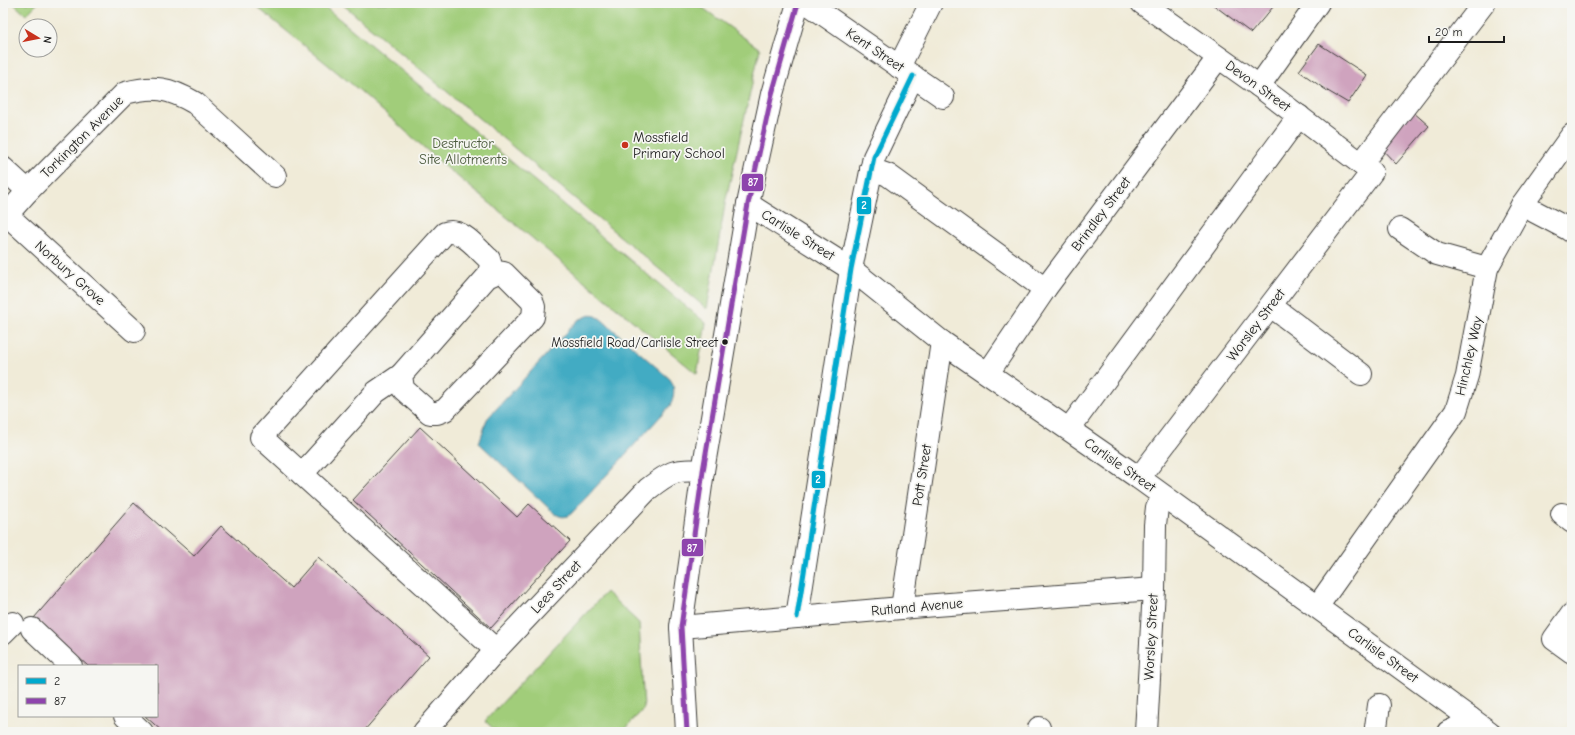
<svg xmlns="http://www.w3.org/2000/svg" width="1575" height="735" font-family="'Comic Neue',sans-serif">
<rect width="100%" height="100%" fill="#f6f6f2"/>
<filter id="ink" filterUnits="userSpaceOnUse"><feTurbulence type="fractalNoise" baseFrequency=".025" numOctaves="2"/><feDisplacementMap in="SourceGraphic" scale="8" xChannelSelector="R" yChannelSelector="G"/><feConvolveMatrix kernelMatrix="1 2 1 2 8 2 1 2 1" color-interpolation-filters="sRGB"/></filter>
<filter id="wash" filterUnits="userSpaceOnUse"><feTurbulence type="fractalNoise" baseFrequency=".012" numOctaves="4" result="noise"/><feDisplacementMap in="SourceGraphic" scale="16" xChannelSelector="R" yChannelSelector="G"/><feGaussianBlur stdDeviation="0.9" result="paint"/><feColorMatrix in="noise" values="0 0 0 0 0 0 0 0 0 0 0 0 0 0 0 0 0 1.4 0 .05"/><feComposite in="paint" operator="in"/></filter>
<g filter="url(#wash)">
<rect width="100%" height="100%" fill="#f0ebd8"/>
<g fill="#a1cd7a" stroke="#5e744b">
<polygon points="13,3 38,3 26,15"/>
<polygon points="252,3 320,3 706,323 697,374 446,167 359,90"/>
<polygon points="341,3 696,3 760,49 726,199 707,309"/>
<polygon points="606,592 639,623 644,708 623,732 497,732 485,721"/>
</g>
<path fill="#43abc3" stroke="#306470" d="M590,315L596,316L601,319L670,379C676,388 674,397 670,406L572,513C566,518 561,518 554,513L479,443L487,419L578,320Z"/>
<g id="blocks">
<g fill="#cfa3be">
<polygon points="1211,3 1266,3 1273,7 1251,33"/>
<polygon points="1319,44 1367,75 1348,103 1326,90 1299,71"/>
<polygon points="1404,104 1429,126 1396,164 1378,145"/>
<polygon points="420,427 517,517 529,504 570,541 491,628 353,500"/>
<polygon points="134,503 194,556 221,526 291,588 318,557 429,656 363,732 163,732 145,716 157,716 157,666 88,666 34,618"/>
</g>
</g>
</g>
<g filter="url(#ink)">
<use href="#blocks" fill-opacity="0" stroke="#3c3b38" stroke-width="1"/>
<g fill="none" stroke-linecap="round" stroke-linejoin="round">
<defs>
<g id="minor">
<polyline points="807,3 943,97"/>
<polyline points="899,67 931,3"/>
<polyline points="1259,86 1318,3"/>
<polyline points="1361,164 1484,3"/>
<polyline points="3,168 28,191"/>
<polyline points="871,169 888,175 1045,289"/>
<polyline points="748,204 851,269 942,342 1139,478 1489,732"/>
<polyline points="1522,205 1568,229 1572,232"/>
<polyline points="7,215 134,331"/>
<path d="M3,219L28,191L125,93C154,85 169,88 195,103L275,176"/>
<polyline points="1400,229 1437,254 1487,268"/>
<path d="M487,277L498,272L504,273L532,301L534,307L533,317L445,410L437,413H430L403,389L401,375L487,277C490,270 492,266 489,259C477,249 462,227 445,233L261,437L496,650"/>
<polyline points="1271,306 1361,374"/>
<polyline points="988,373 1045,289 1218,58"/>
<polyline points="1069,429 1299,116"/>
<polyline points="302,474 376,392 401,375"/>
<polyline points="1139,478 1372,172 1259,86 1142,3"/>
<polyline points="1562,514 1572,522"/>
<polyline points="1317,607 1456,411 1467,376 1487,268 1522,205 1572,135"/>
<polyline points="902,608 942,342"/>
<polyline points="1572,614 1554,639 1572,652"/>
<polyline points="797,617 851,269 874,157 913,76"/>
<polyline points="681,627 936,605 1154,589"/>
<polyline points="32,629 71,666"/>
<polyline points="3,633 13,623"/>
<polyline points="125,716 142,732"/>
<polyline points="1039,728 1040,732"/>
<path d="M424,732L496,650L648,489C671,471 675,469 703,471"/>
<polyline points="687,732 681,627 703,471 748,204 772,94 798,3"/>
<polyline points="1146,732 1154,589 1155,525 1157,507 1165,497"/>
<polyline points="1377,732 1376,727 1379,705"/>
<polyline points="1448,732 1455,729 1470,718"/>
</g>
</defs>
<use href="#minor" stroke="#3c3b38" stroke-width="24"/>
<use href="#minor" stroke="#fff" stroke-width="22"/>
<defs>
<polyline id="bus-1" points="797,617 851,269 874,157 913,76"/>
<polyline id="bus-2" points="687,732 681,627 703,471 748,204 772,94 798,3"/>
</defs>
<use href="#bus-1" stroke="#f6f6f2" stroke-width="8"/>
<use href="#bus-2" stroke="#f6f6f2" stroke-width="8"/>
<use href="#bus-1" stroke="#00a9ce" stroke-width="5"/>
<use href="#bus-2" stroke="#8e44ad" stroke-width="5"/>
</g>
</g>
<circle fill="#c8321e" stroke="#f6f6f2" stroke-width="1.5" cx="625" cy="145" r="4"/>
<circle fill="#1c1c1c" stroke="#f6f6f2" stroke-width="1.5" cx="725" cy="342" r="3.5"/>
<g text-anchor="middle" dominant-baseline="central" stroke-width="3.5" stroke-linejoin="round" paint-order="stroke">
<g font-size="13" fill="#1c1c1c" stroke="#f6f6f2" text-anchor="end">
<text x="718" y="342">Mossfield Road/Carlisle Street</text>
</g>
<g font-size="14" fill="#1c1c1c" stroke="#f6f6f2">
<text transform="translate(875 50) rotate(34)">Kent Street</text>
<text transform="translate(1258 86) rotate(36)">Devon Street</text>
<text transform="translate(82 137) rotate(-45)">Torkington Avenue</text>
<text transform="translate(1101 214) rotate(-53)">Brindley Street</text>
<text transform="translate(798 235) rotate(32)">Carlisle Street</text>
<text transform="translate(70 273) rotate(42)">Norbury Grove</text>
<text transform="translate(1256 325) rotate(-53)">Worsley Street</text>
<text transform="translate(1469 356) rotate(-77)">Hinchley Way</text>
<text transform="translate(1120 465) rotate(35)">Carlisle Street</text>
<text transform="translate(922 475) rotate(-81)">Pott Street</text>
<text transform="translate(556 587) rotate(-47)">Lees Street</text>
<text transform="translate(917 607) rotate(-5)">Rutland Avenue</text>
<text transform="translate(1151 637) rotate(-87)">Worsley Street</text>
<text transform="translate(1383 655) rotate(36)">Carlisle Street</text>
</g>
<g font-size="14" fill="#1c1c1c" stroke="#f6f6f2" text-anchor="start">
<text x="633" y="137">Mossfield<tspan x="633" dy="16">Primary School</tspan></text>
</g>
<g font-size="14" fill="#4b5a3d" stroke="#f6f6f2">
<text x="463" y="143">Destructor<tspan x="463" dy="16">Site Allotments</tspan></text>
</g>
</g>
<g stroke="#f6f6f2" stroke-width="1.5">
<rect x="741" y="173" width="23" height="19" rx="4" fill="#8e44ad"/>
<rect x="856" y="196" width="16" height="19" rx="4" fill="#00a9ce"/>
<rect x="811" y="470" width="15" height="19" rx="4" fill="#00a9ce"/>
<rect x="681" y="538" width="23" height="19" rx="4" fill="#8e44ad"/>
</g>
<g font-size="11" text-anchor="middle" font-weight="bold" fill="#fff">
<text x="753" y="186">87</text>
<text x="864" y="209">2</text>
<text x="818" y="483">2</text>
<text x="692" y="552">87</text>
</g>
<rect width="1575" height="735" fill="none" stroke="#f6f6f2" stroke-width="16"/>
<rect x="18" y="665" width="140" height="52" fill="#f6f6f2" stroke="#9f9f9c"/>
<rect x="26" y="678" width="20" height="6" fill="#00a9ce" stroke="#9f9f9c"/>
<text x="54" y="685" font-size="12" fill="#1c1c1c">2</text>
<rect x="26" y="698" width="20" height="6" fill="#8e44ad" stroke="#9f9f9c"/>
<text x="54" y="705" font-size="12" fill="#1c1c1c">87</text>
<g transform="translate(38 38) rotate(100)"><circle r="19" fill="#f6f6f2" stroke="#9f9f9c"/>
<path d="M0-3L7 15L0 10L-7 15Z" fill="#c8321e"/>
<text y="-6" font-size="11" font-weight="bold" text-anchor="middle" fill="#1c1c1c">N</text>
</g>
<path d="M1429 36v6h75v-6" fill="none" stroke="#1c1c1c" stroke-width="2"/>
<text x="1435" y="36" font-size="12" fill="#1c1c1c" stroke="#f6f6f2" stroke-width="3" paint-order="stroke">20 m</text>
</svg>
